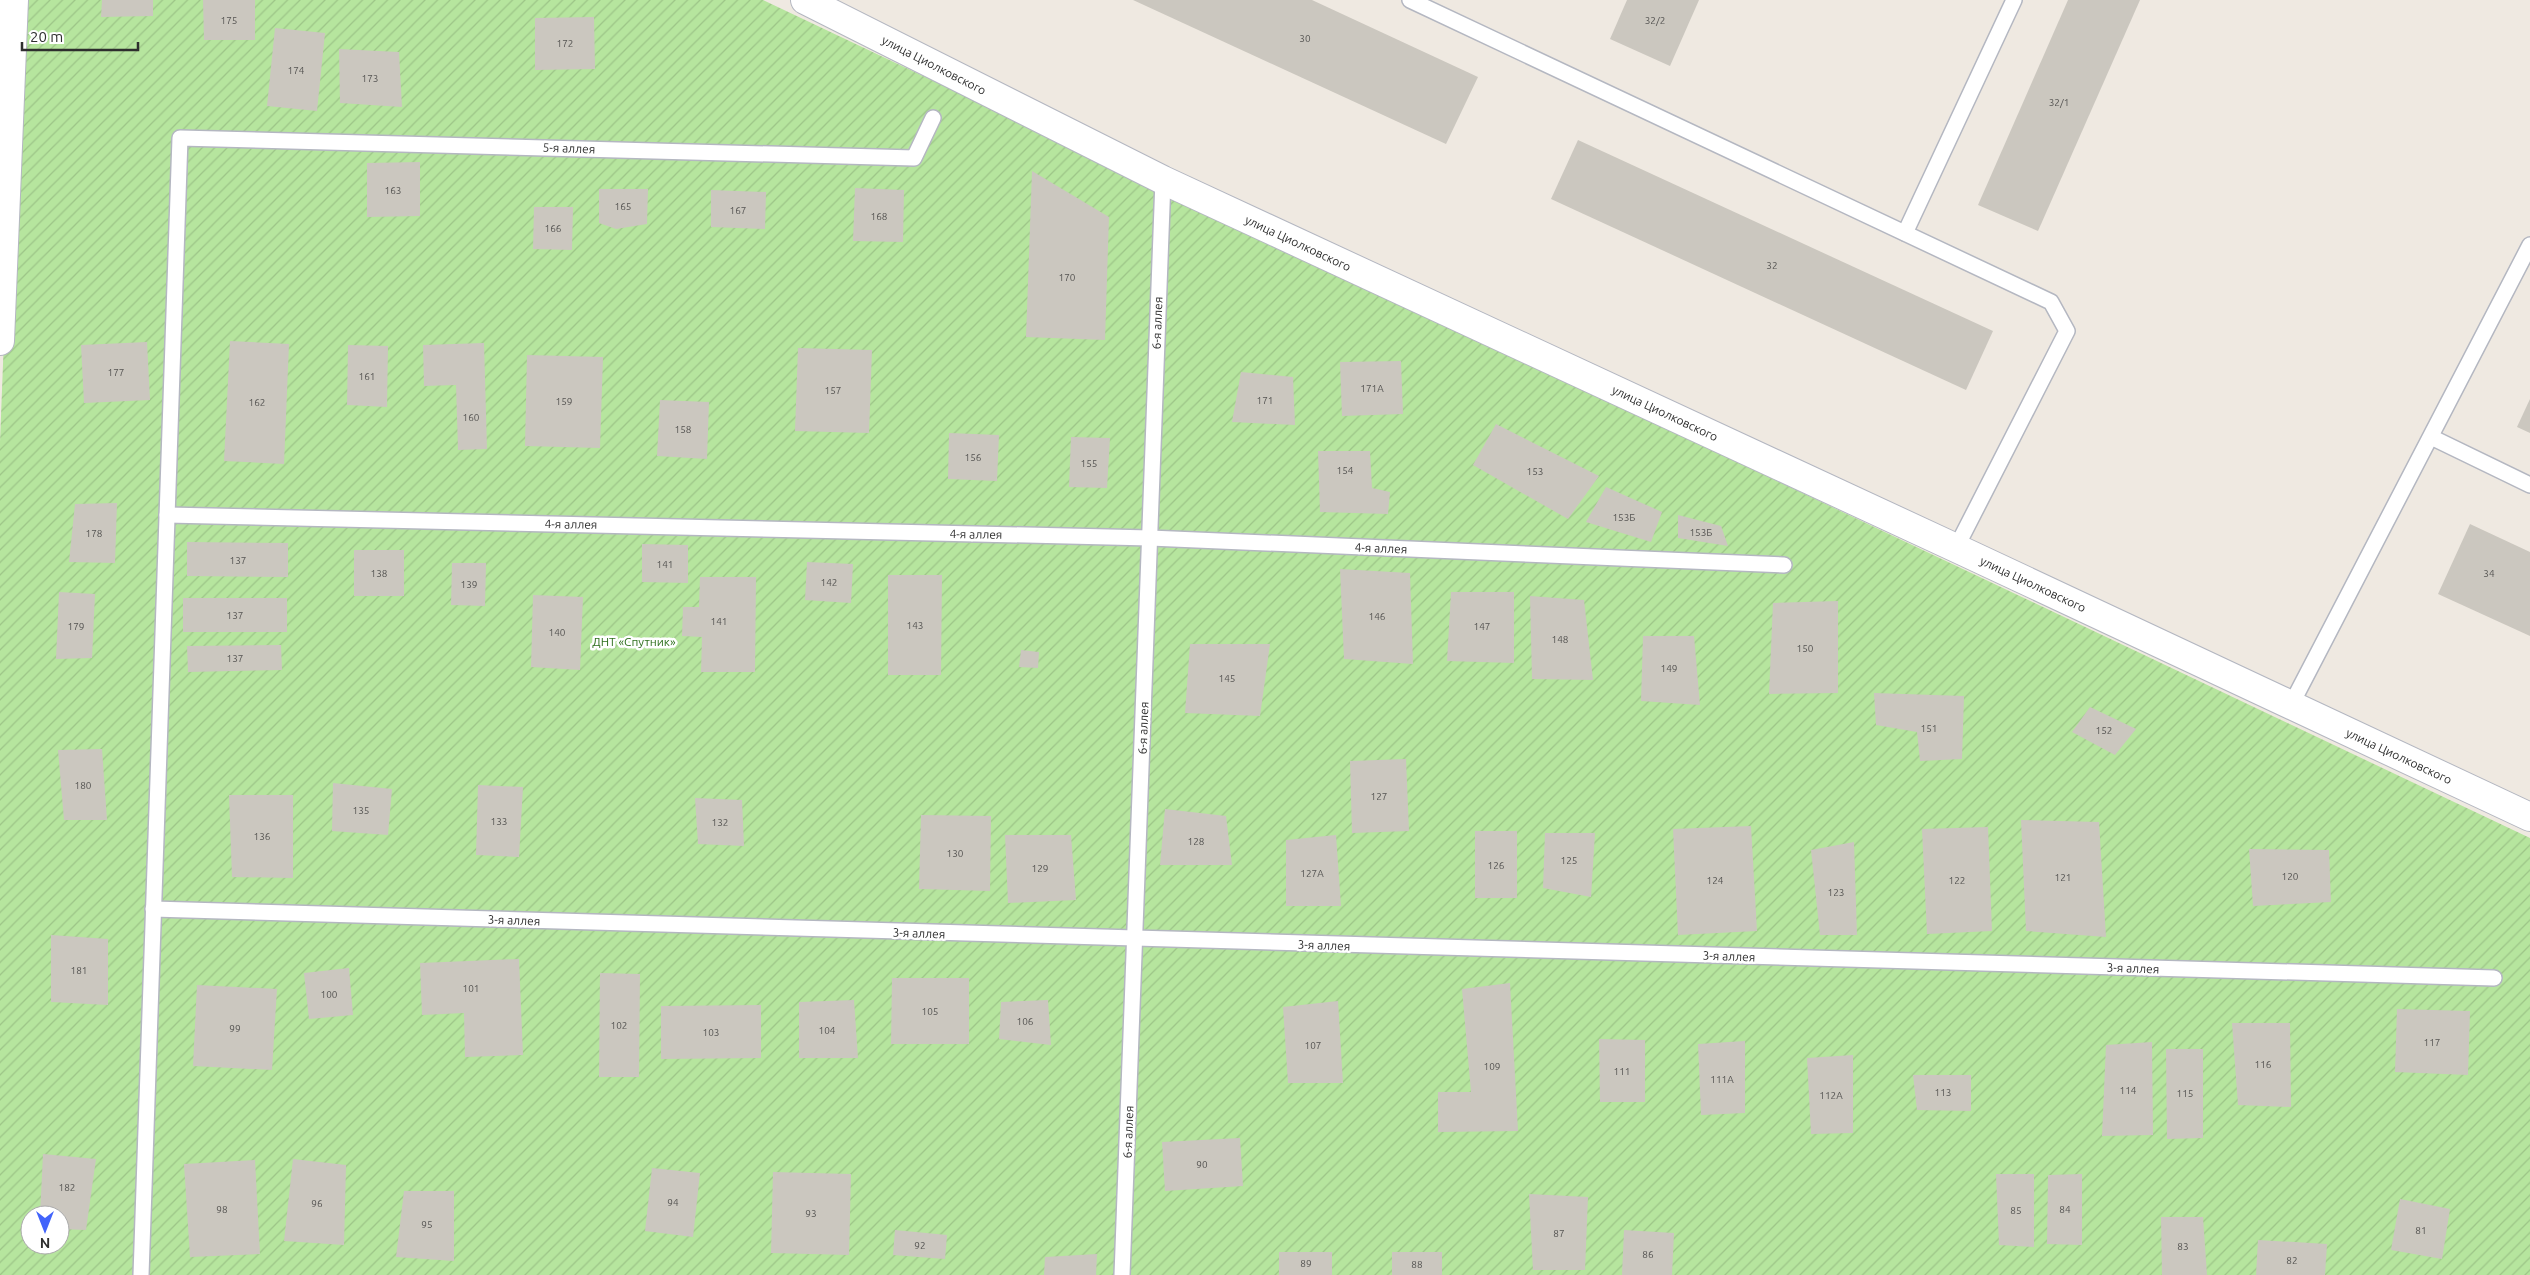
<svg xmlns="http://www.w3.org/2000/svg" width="2530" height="1275" font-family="Ubuntu,sans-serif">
<defs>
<pattern id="garden-furrows" width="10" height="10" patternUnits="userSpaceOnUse" patternTransform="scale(1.25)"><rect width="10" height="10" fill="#b6e59e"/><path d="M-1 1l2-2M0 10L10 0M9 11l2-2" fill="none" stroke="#9dc588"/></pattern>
</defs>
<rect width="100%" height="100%" fill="#efe9e1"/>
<path fill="url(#garden-furrows)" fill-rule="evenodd" d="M17,0H763L2530,838V1275H0V442ZM30,1215H60V1245H30Z"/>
<g fill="#cbc7bf">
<polygon points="102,0 153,0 153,16 101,17"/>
<polygon points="203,0 255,0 255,40 204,40"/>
<polygon points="1133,0 1312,0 1478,77 1446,144"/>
<polygon points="1627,0 1699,0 1670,66 1610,39"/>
<polygon points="2068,0 2140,0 2038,231 1978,205"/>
<polygon points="594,17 595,69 535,70 535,18"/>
<polygon points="275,28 325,33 317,111 267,106"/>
<polygon points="339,49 399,52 402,107 340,103"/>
<polygon points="1578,140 1993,331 1966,390 1551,199"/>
<polygon points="420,162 420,216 367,217 367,163"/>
<polygon points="1032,171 1109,217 1105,340 1026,337"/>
<polygon points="855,188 904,190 903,242 853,241"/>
<polygon points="599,189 648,189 647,224 616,229 599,223"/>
<polygon points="711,190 766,192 765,229 711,227"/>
<polygon points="534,207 573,207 572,250 533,249"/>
<polygon points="230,341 289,344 284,464 224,461"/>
<polygon points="147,342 150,400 84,403 81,345"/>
<polygon points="484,343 487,449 458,450 456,385 424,386 423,345"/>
<polygon points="348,345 388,346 387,407 347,405"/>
<polygon points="798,348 872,350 869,433 795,431"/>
<polygon points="527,355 603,357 600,448 525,446"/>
<polygon points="1401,361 1403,414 1342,416 1340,362"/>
<polygon points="1241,372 1293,377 1295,425 1232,422"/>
<polygon points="2530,399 2530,433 2517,427"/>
<polygon points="660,400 709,402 707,459 657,456"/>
<polygon points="1496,424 1599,476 1568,519 1473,465"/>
<polygon points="949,433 999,435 997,481 948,479"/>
<polygon points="1071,437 1110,438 1107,488 1069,487"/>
<polygon points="1318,451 1370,451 1372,488 1390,492 1388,514 1320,512"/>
<polygon points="1606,487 1662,512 1651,542 1586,522"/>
<polygon points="117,503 115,563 69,562 75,504"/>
<polygon points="1678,515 1721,526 1728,546 1678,538"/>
<polygon points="2470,524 2530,552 2530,636 2438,594"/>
<polygon points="187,542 288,543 288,577 187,576"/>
<polygon points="642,544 688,545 688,583 642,582"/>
<rect x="354" y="550" width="50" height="46"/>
<polygon points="807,562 853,564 851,603 805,600"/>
<polygon points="452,563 486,563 485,606 451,605"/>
<polygon points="1340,569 1410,573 1413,664 1344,659"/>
<polygon points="888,575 942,575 941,675 888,675"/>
<polygon points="700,577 756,577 755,672 701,672 702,637 682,636 683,607 699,607"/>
<polygon points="59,592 95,594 92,658 56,659"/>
<polygon points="1451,592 1514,592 1514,663 1447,661"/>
<polygon points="533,595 583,597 580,670 531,667"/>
<polygon points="1530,596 1584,600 1593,680 1532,679"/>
<rect x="183" y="598" width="104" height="34"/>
<polygon points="1838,601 1838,693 1769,694 1773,603"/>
<polygon points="1643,636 1694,636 1700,705 1641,701"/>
<polygon points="1190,644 1270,644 1260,716 1185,713"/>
<polygon points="281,645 282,670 188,672 187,646"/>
<polygon points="1021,650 1039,652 1038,668 1019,667"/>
<polygon points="1874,693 1964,696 1962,759 1920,761 1917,732 1876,725"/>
<polygon points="2090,707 2136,729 2115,755 2072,732"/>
<polygon points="102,749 107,820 64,820 58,750"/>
<polygon points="1406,759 1409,831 1352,833 1350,761"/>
<polygon points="333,783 392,789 388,835 332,831"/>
<polygon points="478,785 523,787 519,857 476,855"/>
<polygon points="229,795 293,795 293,878 232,877"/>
<polygon points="695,798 742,800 744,846 698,844"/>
<polygon points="1165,809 1226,816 1232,865 1160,865"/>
<polygon points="921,815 991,816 990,891 919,889"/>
<polygon points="2021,820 2099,822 2106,937 2026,931"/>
<polygon points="1751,826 1757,931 1678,935 1673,829"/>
<polygon points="1988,827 1992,931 1927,934 1922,829"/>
<rect x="1475" y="831" width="42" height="67"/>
<polygon points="1545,833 1595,833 1591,897 1543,888"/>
<polygon points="1005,835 1071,835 1076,900 1008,903"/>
<polygon points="1336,835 1341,906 1286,906 1286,840"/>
<polygon points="1854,842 1857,935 1820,935 1811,850"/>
<polygon points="2249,849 2329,850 2331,902 2253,906"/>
<polygon points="51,935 108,939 108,1005 51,1002"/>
<polygon points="519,959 523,1055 465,1057 464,1013 422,1015 420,963"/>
<polygon points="349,968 353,1015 309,1019 304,973"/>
<polygon points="600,973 640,974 639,1077 599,1077"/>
<polygon points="892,978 969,978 969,1044 891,1044"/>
<polygon points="1510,983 1518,1131 1438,1132 1438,1092 1471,1092 1462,989"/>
<polygon points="197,985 277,989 272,1070 193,1066"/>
<polygon points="854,1000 858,1058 799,1058 799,1002"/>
<polygon points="1048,1000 1051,1045 999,1039 1001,1002"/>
<polygon points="1338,1001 1343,1083 1288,1083 1283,1007"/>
<polygon points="761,1005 761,1058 661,1059 661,1006"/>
<polygon points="2397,1009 2470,1011 2468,1075 2395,1072"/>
<polygon points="2232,1023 2290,1023 2291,1107 2238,1105"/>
<polygon points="1599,1039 1645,1040 1645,1102 1600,1102"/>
<polygon points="1745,1041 1745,1113 1701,1115 1698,1044"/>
<polygon points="2152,1042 2153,1135 2102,1136 2106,1045"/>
<polygon points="2166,1049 2203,1049 2203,1138 2167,1139"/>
<polygon points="1853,1055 1853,1133 1811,1134 1807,1058"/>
<polygon points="1913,1075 1971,1075 1971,1111 1917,1110"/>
<polygon points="1240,1138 1243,1186 1165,1191 1162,1142"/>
<polygon points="43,1154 96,1159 86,1230 60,1229 60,1215 40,1215"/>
<polygon points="293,1159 346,1165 344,1245 284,1241"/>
<polygon points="255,1160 260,1254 190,1257 184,1164"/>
<polygon points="652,1168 700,1173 693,1237 645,1231"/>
<polygon points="773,1172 851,1174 849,1255 771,1253"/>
<polygon points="1996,1174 2034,1174 2034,1247 1999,1245"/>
<polygon points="2082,1174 2082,1245 2047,1244 2048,1175"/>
<polygon points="404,1191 454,1191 454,1261 396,1257"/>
<polygon points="1529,1194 1588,1197 1585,1270 1533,1270"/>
<polygon points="2400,1199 2450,1209 2442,1259 2391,1250"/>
<polygon points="2161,1217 2203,1217 2207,1275 2162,1275"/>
<polygon points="895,1230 947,1235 945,1259 893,1255"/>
<polygon points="1624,1230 1674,1233 1672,1275 1622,1275"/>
<polygon points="2258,1240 2327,1244 2325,1275 2256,1275"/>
<rect x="1279" y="1252" width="53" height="23"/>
<rect x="1392" y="1252" width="50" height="23"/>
<polygon points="1097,1254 1096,1275 1044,1275 1045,1257"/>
</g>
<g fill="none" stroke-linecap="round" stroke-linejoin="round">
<defs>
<g id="service">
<polyline points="1410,0 2051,302 2067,331 1956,548"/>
<polyline points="1905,233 2014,0"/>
<polyline points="2431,437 2530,485"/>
<polyline points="167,515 1150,538 1784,565"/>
<polyline points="2291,705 2530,245"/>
<polyline points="153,909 2494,978"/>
<polyline points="141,1275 180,138 914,158 933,118"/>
<polyline points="1122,1275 1163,180"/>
</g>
<g id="minor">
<polyline points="805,0 1163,180 1956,548 2530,817"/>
<polyline points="0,341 14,0"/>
</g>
</defs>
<use href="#service" stroke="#b4b7c1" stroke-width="18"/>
<use href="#minor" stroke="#b4b7c1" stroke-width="30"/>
<use href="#service" stroke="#fff" stroke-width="15"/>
<use href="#minor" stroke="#fff" stroke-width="28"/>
</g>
<g text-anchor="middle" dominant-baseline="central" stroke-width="5" stroke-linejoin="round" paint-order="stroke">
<g font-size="10" fill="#555452">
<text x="229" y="20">175</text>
<text x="1655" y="20">32/2</text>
<text x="1305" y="38">30</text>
<text x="565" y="43">172</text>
<text x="296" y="70">174</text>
<text x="370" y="78">173</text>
<text x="2059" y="102">32/1</text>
<text x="393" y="190">163</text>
<text x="623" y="206">165</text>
<text x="738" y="210">167</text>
<text x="879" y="216">168</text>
<text x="553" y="228">166</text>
<text x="1772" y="265">32</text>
<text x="1067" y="277">170</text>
<text x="116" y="372">177</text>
<text x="367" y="376">161</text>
<text x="1372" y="388">171А</text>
<text x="833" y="390">157</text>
<text x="1265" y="400">171</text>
<text x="564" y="401">159</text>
<text x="257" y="402">162</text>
<text x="471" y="417">160</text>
<text x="683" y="429">158</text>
<text x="973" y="457">156</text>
<text x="1089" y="463">155</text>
<text x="1345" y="470">154</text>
<text x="1535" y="471">153</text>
<text x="1624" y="517">153Б</text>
<text x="1701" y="532">153Б</text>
<text x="94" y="533">178</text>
<text x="238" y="560">137</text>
<text x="665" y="564">141</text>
<text x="379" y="573">138</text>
<text x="2489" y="573">34</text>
<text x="829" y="582">142</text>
<text x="469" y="584">139</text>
<text x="235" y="615">137</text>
<text x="1377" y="616">146</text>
<text x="719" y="621">141</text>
<text x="915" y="625">143</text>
<text x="76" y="626">179</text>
<text x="1482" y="626">147</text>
<text x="557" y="632">140</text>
<text x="1560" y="639">148</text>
<text x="1805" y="648">150</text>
<text x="235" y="658">137</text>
<text x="1669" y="668">149</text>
<text x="1227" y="678">145</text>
<text x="1929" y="728">151</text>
<text x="2104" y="730">152</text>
<text x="83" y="785">180</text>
<text x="1379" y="796">127</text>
<text x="361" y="810">135</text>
<text x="499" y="821">133</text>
<text x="720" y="822">132</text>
<text x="262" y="836">136</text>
<text x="1196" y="841">128</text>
<text x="955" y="853">130</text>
<text x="1569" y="860">125</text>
<text x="1496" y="865">126</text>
<text x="1040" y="868">129</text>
<text x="1312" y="873">127А</text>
<text x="2290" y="876">120</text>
<text x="2063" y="877">121</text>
<text x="1715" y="880">124</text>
<text x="1957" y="880">122</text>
<text x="1836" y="892">123</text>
<text x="79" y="970">181</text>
<text x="471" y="988">101</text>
<text x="329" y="994">100</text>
<text x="930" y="1011">105</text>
<text x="1025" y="1021">106</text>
<text x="619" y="1025">102</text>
<text x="235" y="1028">99</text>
<text x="827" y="1030">104</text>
<text x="711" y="1032">103</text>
<text x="2432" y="1042">117</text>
<text x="1313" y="1045">107</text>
<text x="2263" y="1064">116</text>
<text x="1492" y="1066">109</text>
<text x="1622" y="1071">111</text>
<text x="1722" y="1079">111А</text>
<text x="2128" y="1090">114</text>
<text x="1943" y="1092">113</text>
<text x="2185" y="1093">115</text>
<text x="1831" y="1095">112А</text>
<text x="1202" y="1164">90</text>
<text x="67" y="1187">182</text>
<text x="673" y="1202">94</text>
<text x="317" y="1203">96</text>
<text x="222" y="1209">98</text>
<text x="2065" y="1209">84</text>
<text x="2016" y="1210">85</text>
<text x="811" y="1213">93</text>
<text x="427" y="1224">95</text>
<text x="2421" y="1230">81</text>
<text x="1559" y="1233">87</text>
<text x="920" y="1245">92</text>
<text x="2183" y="1246">83</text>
<text x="1648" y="1254">86</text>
<text x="2292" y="1260">82</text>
<text x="1306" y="1263">89</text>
<text x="1417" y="1264">88</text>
</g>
<g font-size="12" fill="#2e2e2e" stroke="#fff">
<text transform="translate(934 65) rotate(27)">улица Циолковского</text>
<text transform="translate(569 148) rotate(2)">5-я аллея</text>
<text transform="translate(1298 243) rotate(25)">улица Циолковского</text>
<text transform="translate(1157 323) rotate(-88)">6-я аллея</text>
<text transform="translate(1665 413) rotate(25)">улица Циолковского</text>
<text transform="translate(571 524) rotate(1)">4-я аллея</text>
<text transform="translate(976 534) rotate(1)">4-я аллея</text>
<text transform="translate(1381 548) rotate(2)">4-я аллея</text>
<text transform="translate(2033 584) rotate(25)">улица Циолковского</text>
<text transform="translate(1143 728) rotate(-88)">6-я аллея</text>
<text transform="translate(2399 756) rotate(25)">улица Циолковского</text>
<text transform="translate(514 920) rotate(2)">3-я аллея</text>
<text transform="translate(919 933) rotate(2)">3-я аллея</text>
<text transform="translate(1324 945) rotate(2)">3-я аллея</text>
<text transform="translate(1729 956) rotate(2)">3-я аллея</text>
<text transform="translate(2133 968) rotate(2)">3-я аллея</text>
<text transform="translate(1128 1132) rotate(-88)">6-я аллея</text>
</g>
<g font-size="12" fill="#2c6e1b" stroke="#fff">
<text x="634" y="641">ДНТ «Спутник»</text>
</g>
</g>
<g transform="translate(45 1230) rotate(180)"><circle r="24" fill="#ffffff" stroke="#ababab"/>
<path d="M0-4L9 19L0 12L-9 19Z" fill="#4264fb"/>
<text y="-8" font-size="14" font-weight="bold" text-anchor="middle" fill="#2e2e2e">N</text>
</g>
<path d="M22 42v8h116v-8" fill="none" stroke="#2e2e2e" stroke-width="2.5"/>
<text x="30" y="42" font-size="15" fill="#2e2e2e" stroke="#ffffff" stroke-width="4" paint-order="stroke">20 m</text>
</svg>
